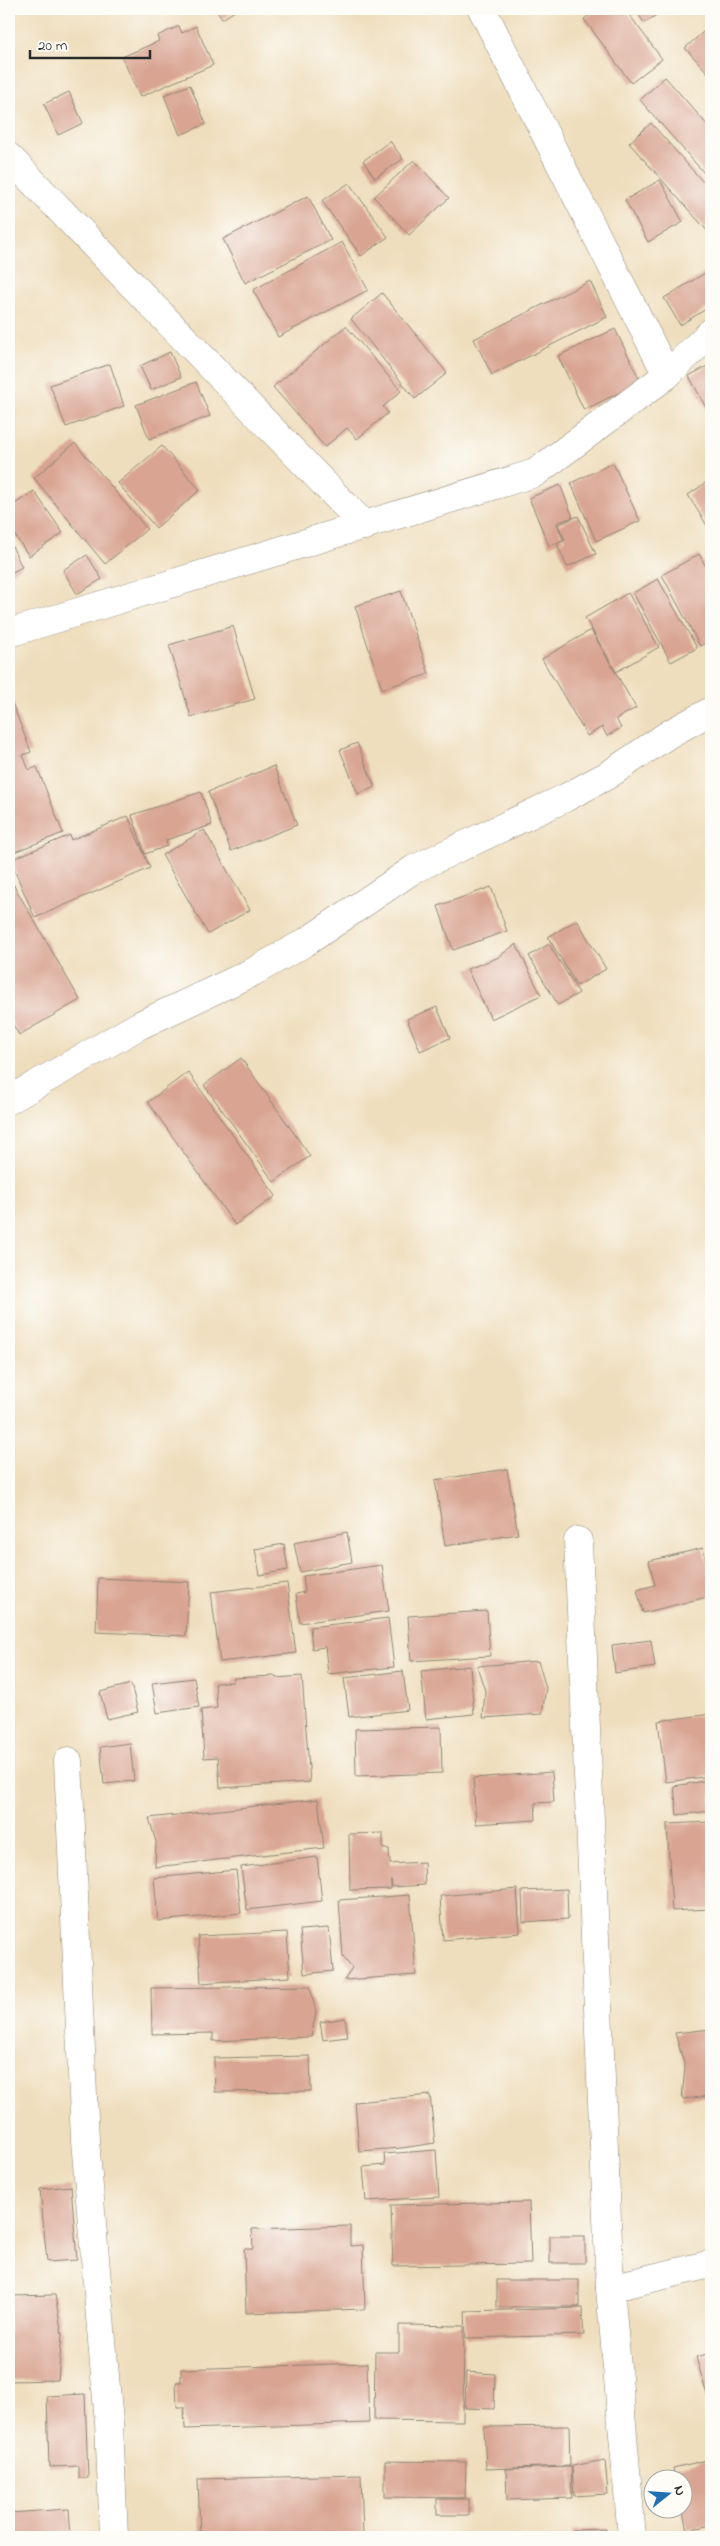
<svg xmlns="http://www.w3.org/2000/svg" width="720" height="2546" font-family="'Indie Flower',sans-serif">
<rect width="100%" height="100%" fill="#fdfcf7"/>
<filter id="ink" filterUnits="userSpaceOnUse"><feTurbulence type="fractalNoise" baseFrequency=".02" numOctaves="2"/><feDisplacementMap in="SourceGraphic" scale="10" xChannelSelector="R" yChannelSelector="G"/><feConvolveMatrix kernelMatrix="1 2 1 2 8 2 1 2 1" color-interpolation-filters="sRGB"/></filter>
<filter id="wash" filterUnits="userSpaceOnUse"><feTurbulence type="fractalNoise" baseFrequency=".0096" numOctaves="4" result="noise"/><feDisplacementMap in="SourceGraphic" scale="20" xChannelSelector="R" yChannelSelector="G"/><feGaussianBlur stdDeviation="1.12" result="paint"/><feColorMatrix in="noise" values="0 0 0 0 0 0 0 0 0 0 0 0 0 0 0 0 0 1.4 0 .05"/><feComposite in="paint" operator="in"/></filter>
<g filter="url(#wash)">
<rect width="100%" height="100%" fill="#efdebd"/>
<g id="blocks">
<g fill="#d9a492">
<polygon points="215,9 238,9 222,19"/>
<polygon points="598,9 625,9 662,59 631,83 584,19"/>
<polygon points="635,9 666,9 644,23"/>
<polygon points="711,25 711,76 685,48"/>
<polygon points="179,26 182,33 196,26 213,65 140,97 122,57 159,41 157,36"/>
<polygon points="665,77 711,129 711,181 640,100"/>
<polygon points="190,85 206,124 180,135 164,95"/>
<polygon points="69,92 83,123 58,135 44,104"/>
<polygon points="651,123 711,191 711,235 629,143"/>
<polygon points="390,141 403,159 375,178 363,161"/>
<polygon points="414,160 449,198 409,235 374,197"/>
<polygon points="660,180 683,222 648,242 625,200"/>
<polygon points="349,183 388,237 361,256 322,201"/>
<polygon points="308,196 331,240 245,283 223,239"/>
<polygon points="342,242 368,290 278,337 253,290"/>
<polygon points="710,270 711,306 680,325 664,298"/>
<polygon points="590,281 607,317 492,375 474,339"/>
<polygon points="382,293 447,373 415,399 351,319"/>
<polygon points="346,326 401,391 383,407 388,413 357,439 347,428 325,447 273,387"/>
<polygon points="615,329 641,382 584,410 558,356"/>
<polygon points="170,352 181,377 151,390 140,366"/>
<polygon points="110,364 124,406 66,427 50,385"/>
<polygon points="711,364 711,417 689,376"/>
<polygon points="196,382 210,416 149,439 136,405"/>
<polygon points="75,443 147,529 105,564 34,478"/>
<polygon points="162,446 200,490 156,528 118,483"/>
<polygon points="613,463 640,521 596,541 571,483"/>
<polygon points="711,479 711,532 688,495"/>
<polygon points="560,485 573,517 557,523 563,540 549,546 529,498"/>
<polygon points="34,491 63,533 29,556 9,527 9,508"/>
<polygon points="578,516 596,554 567,567 557,544 565,540 558,525"/>
<polygon points="9,540 22,567 9,574"/>
<polygon points="711,550 711,565 706,552"/>
<polygon points="699,554 711,576 711,640 700,646 662,575"/>
<polygon points="87,555 102,579 77,594 63,570"/>
<polygon points="658,579 697,648 671,662 633,593"/>
<polygon points="401,591 429,674 382,689 355,606"/>
<polygon points="628,593 659,647 616,672 585,618"/>
<polygon points="233,626 255,699 191,717 169,645"/>
<polygon points="591,630 636,708 616,719 621,728 607,736 602,727 587,736 542,659"/>
<polygon points="11,700 31,752 23,755 29,770 37,767 63,833 9,854 9,701"/>
<polygon points="357,743 375,787 358,794 340,750"/>
<polygon points="274,766 297,825 231,851 208,792"/>
<polygon points="201,792 212,825 166,840 167,846 145,854 132,815"/>
<polygon points="128,816 150,868 35,918 10,860 70,835 71,840"/>
<polygon points="204,830 250,910 208,934 162,855"/>
<polygon points="9,877 80,1000 19,1035 9,1018"/>
<polygon points="491,887 507,931 453,950 438,906"/>
<polygon points="577,920 606,969 577,986 548,937"/>
<polygon points="516,944 541,995 491,1019 467,969 497,958"/>
<polygon points="549,944 579,993 558,1005 529,956"/>
<polygon points="437,1007 450,1038 420,1051 407,1019"/>
<polygon points="241,1058 310,1156 274,1182 204,1085"/>
<polygon points="188,1072 276,1196 235,1225 148,1102"/>
<polygon points="507,1469 518,1534 445,1546 435,1480"/>
<polygon points="347,1532 352,1562 300,1572 294,1543"/>
<polygon points="284,1544 288,1570 260,1575 255,1549"/>
<polygon points="703,1548 711,1580 711,1596 643,1613 637,1590 655,1585 649,1561"/>
<polygon points="382,1565 389,1611 300,1623 296,1594 305,1592 303,1576"/>
<polygon points="98,1578 189,1582 186,1636 96,1632"/>
<polygon points="287,1583 296,1653 220,1662 211,1592"/>
<polygon points="487,1611 490,1656 411,1661 408,1616"/>
<polygon points="388,1618 394,1667 328,1674 325,1647 312,1649 310,1627"/>
<polygon points="651,1640 655,1667 615,1673 612,1645"/>
<polygon points="538,1661 546,1688 542,1714 483,1718 485,1691 477,1666"/>
<polygon points="470,1666 474,1714 426,1719 421,1671"/>
<polygon points="403,1671 408,1710 349,1717 344,1678"/>
<polygon points="275,1676 276,1678 302,1676 310,1782 220,1788 218,1757 204,1758 201,1710 217,1708 215,1683 233,1682 233,1678"/>
<polygon points="194,1678 199,1707 157,1713 152,1683"/>
<polygon points="131,1684 138,1712 107,1719 100,1692"/>
<polygon points="711,1714 711,1776 666,1782 658,1721"/>
<polygon points="441,1727 442,1773 356,1776 355,1729"/>
<polygon points="130,1743 134,1781 104,1784 100,1747"/>
<polygon points="552,1772 554,1802 535,1803 536,1820 476,1824 473,1778"/>
<polygon points="711,1780 711,1811 677,1815 674,1786"/>
<polygon points="318,1799 324,1848 155,1867 156,1842 149,1818"/>
<polygon points="711,1822 711,1909 672,1911 667,1824"/>
<polygon points="383,1833 383,1849 389,1849 390,1864 424,1862 425,1885 392,1887 391,1880 391,1889 350,1890 349,1834"/>
<polygon points="317,1857 322,1901 247,1910 241,1867"/>
<polygon points="236,1870 241,1913 158,1921 154,1878"/>
<polygon points="517,1889 520,1933 443,1940 440,1896"/>
<polygon points="567,1889 568,1919 523,1922 522,1891"/>
<polygon points="410,1895 416,1975 344,1980 352,1968 343,1957 339,1900"/>
<polygon points="329,1928 333,1971 304,1974 300,1930"/>
<polygon points="287,1932 290,1977 201,1983 198,1936"/>
<polygon points="310,1986 316,2013 311,2037 213,2041 213,2033 152,2034 151,1988"/>
<polygon points="345,2018 348,2037 323,2040 320,2022"/>
<polygon points="711,2029 711,2096 682,2099 685,2067 675,2033"/>
<polygon points="310,2056 311,2091 215,2092 214,2058"/>
<polygon points="430,2095 435,2143 402,2148 359,2151 355,2102"/>
<polygon points="436,2150 439,2197 366,2201 363,2167 385,2165 384,2154"/>
<polygon points="71,2186 77,2260 47,2262 40,2189"/>
<polygon points="529,2202 531,2264 393,2266 391,2205"/>
<polygon points="350,2226 350,2246 363,2245 365,2309 246,2313 244,2249 253,2249 252,2229"/>
<rect x="550" y="2236" width="35" height="27"/>
<rect x="497" y="2280" width="82" height="27"/>
<polygon points="55,2295 62,2335 58,2380 9,2381 9,2296"/>
<polygon points="582,2308 584,2335 466,2338 465,2311"/>
<polygon points="399,2325 464,2326 463,2421 374,2420 375,2352 399,2352"/>
<polygon points="711,2353 711,2409 696,2357"/>
<polygon points="367,2363 369,2423 185,2429 184,2407 177,2407 176,2382 181,2382 181,2369"/>
<polygon points="466,2372 495,2374 494,2409 465,2408"/>
<polygon points="85,2394 88,2478 79,2478 79,2466 49,2467 47,2396"/>
<polygon points="569,2426 570,2466 486,2469 484,2427"/>
<polygon points="711,2459 711,2525 687,2530 682,2508 682,2478 675,2478 673,2468"/>
<polygon points="605,2460 608,2494 574,2496 572,2466"/>
<polygon points="385,2461 466,2462 465,2498 385,2497"/>
<polygon points="571,2467 572,2498 507,2500 506,2469"/>
<polygon points="361,2475 363,2536 200,2537 198,2479"/>
<rect x="437" y="2499" width="32" height="16"/>
<polygon points="69,2509 71,2537 9,2537 9,2513"/>
<polygon points="606,2529 606,2537 572,2537 572,2530"/>
</g>
</g>
</g>
<g filter="url(#ink)">
<use href="#blocks" fill-opacity="0" stroke="#8d8474" stroke-width="1"/>
<g fill="none" stroke-linecap="round" stroke-linejoin="round">
<defs>
<g id="minor">
<polyline points="482,9 667,375"/>
<polyline points="9,157 365,526"/>
<polyline points="9,633 535,473 667,375 711,332"/>
<polyline points="9,1100 140,1025 253,972 306,942 414,869 565,798 608,775 669,734 711,711"/>
<polyline points="578,1541 610,2288 632,2537"/>
<polyline points="68,1761 85,2140 109,2423 114,2537"/>
<polyline points="610,2288 711,2264"/>
</g>
</defs>
<use href="#minor" stroke="#8d8474" stroke-width="29"/>
<use href="#minor" stroke="#fff" stroke-width="28"/>
</g>
</g>
<rect width="720" height="2546" fill="none" stroke="#fdfcf7" stroke-width="30"/>
<g transform="translate(668 2494) rotate(73)"><circle r="24" fill="#fdfcf7" stroke="#a9a8a5"/>
<path d="M0-4L9 19L0 12L-9 19Z" fill="#1f6fb2"/>
<text y="-8" font-size="14" font-weight="bold" text-anchor="middle" fill="#2b2b2b">N</text>
</g>
<path d="M30 50v8h120v-8" fill="none" stroke="#2b2b2b" stroke-width="2.5"/>
<text x="38" y="50" font-size="15" fill="#2b2b2b" stroke="#fdfcf7" stroke-width="4" paint-order="stroke">20 m</text>
</svg>
